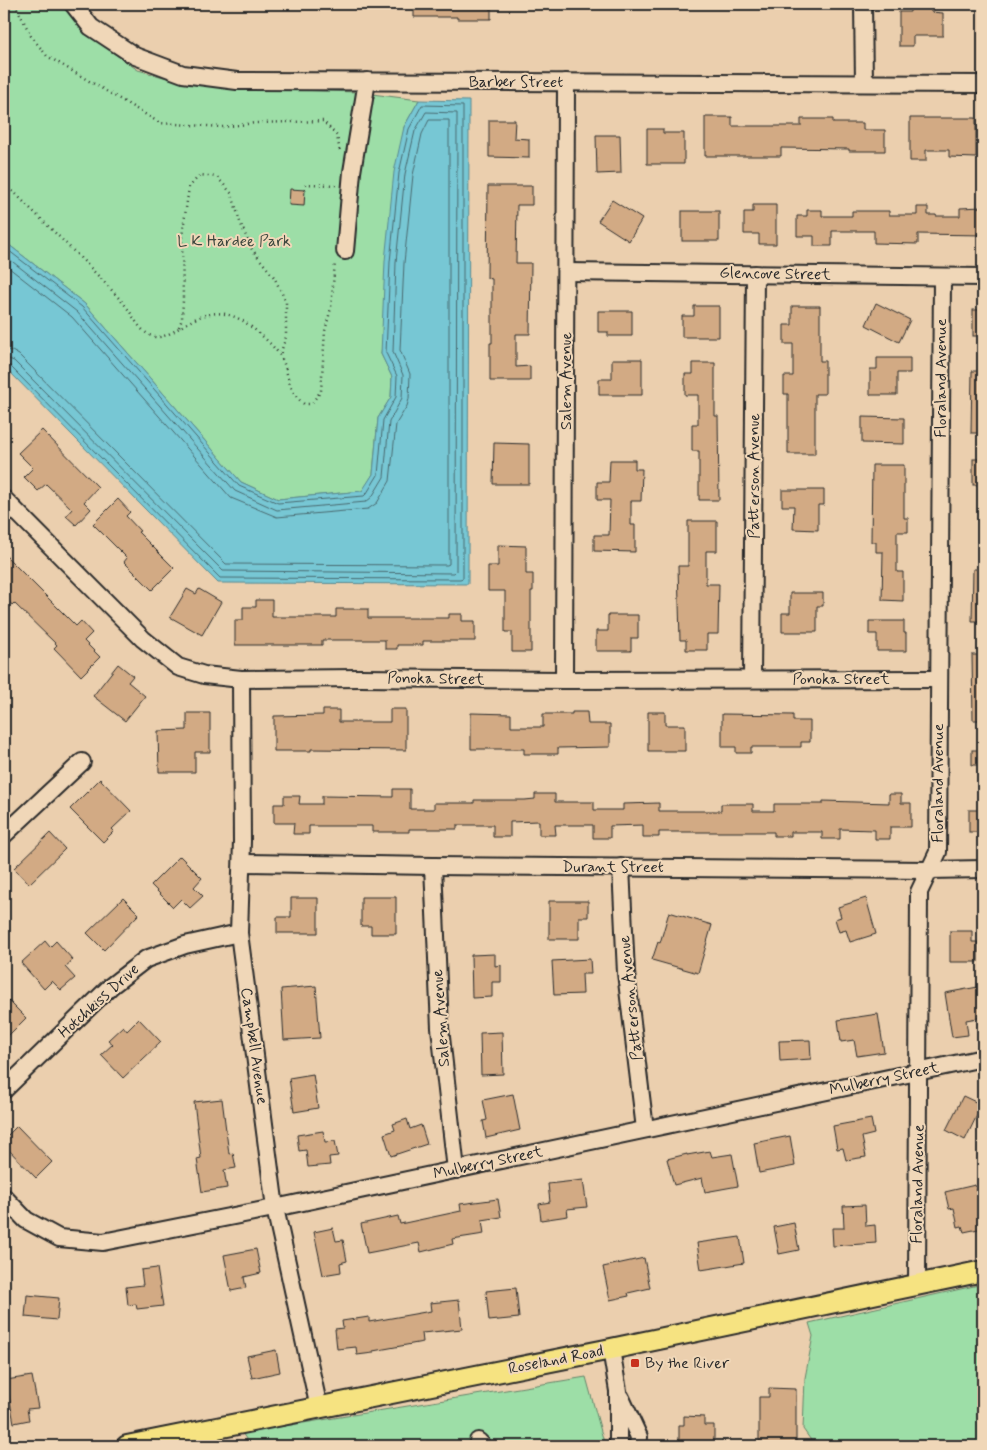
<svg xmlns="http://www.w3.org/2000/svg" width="987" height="1450" font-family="Mynerve,sans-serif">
<rect width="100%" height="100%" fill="#ebcfae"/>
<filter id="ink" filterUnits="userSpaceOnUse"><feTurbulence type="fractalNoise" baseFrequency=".02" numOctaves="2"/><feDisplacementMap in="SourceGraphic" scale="10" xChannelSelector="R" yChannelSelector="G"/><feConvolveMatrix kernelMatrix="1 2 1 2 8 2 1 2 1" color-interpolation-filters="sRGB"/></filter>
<g filter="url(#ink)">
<g fill="#9ddea7" stroke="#648469">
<polygon points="4,4 63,4 96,41 138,70 189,84 237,88 356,92 419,100 404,127 381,354 392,377 391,397 378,418 373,474 363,491 278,499 241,482 85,304 4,241"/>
<polygon points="983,1284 983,1446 815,1446 803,1429 805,1378 813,1336 809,1323"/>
<polygon points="586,1377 605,1446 251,1446 242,1433"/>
</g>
<polygon fill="#77c7d4" stroke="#598990" points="419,100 469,101 468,584 218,583 4,366 4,241 85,304 241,482 278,499 362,491 373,474 378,418 391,397 392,377 381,354 385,261 394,172 404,127"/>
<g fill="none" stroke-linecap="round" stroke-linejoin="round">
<g stroke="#49696f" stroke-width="1">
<polyline points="4,247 82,307 239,486 278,503 364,496 367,493 378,475 383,420 396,397 397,376 386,353 390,262 399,173 409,129 422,105 463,106 463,578 460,579 220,578 9,365 4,363"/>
<polyline points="4,255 77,312 235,491 277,510 366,502 372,497 384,477 389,422 402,398 403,375 393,352 396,262 405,174 415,131 426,112 457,113 456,571 454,573 223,571 14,361 4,357"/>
<polyline points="4,264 72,317 231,498 277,517 368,509 377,503 390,481 396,424 407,406 409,399 410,374 400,350 404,263 413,175 422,134 429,120 449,120 449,564 447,565 226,564 19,355 12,351 4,349"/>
</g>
</g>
<g fill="#d2aa84" stroke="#2b2b2b">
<polygon points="414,4 491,4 491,19 457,19 457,17 414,17"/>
<polygon points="910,4 931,4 931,12 943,13 943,36 913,36 913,46 899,46 899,12 910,12"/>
<polygon points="705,117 732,117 732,126 801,126 801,119 833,119 833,123 863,123 863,130 885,130 885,151 849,151 849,149 781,148 781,156 705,156"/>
<polygon points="910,118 976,118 976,158 949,157 949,150 926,150 926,161 910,161"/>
<polygon points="489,120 515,120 514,138 529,139 529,158 489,157"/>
<polygon points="647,129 663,129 663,133 684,133 684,164 647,164"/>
<polygon points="596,135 620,135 621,173 597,174"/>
<polygon points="488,186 532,186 532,205 517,205 516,263 531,263 530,334 516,334 516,367 530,366 530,381 490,381 490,343 492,343 492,279 487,278"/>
<polygon points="290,189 305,190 304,206 289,205"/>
<polygon points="612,200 642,219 629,241 598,221"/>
<polygon points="753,205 776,205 776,244 759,244 759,234 744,234 744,212 753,212"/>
<polygon points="917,207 928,207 928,215 936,215 936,216 960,216 960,208 983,207 983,235 918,234 918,244 874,243 874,231 832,231 832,246 814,246 814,236 797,236 797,216 807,216 807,210 822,210 822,216 852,216 852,211 889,211 889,215 917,215"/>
<rect x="682" y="211" width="37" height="30"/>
<polygon points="876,303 910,320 899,342 866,325"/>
<polygon points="694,306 719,306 719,337 682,337 682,316 694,316"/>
<polygon points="792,306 820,306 820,361 825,361 825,394 815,394 815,454 788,454 788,394 784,394 784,376 793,376 793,344 784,344 784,325 792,325"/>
<rect x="973" y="310" width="10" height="26"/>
<polygon points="598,311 632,311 632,336 608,336 608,332 598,332"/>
<polygon points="877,358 910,358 910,373 897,373 897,395 870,395 870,369 877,369"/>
<polygon points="612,359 642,359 642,395 599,395 599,379 612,379"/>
<polygon points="693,363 715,363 715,416 718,416 719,500 699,500 699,451 692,451 692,424 698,424 698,395 685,395 685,374 693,374"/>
<polygon points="972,371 983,371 983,433 971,433"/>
<polygon points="862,417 904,418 904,444 862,443"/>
<polygon points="42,430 98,487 84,502 91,509 76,525 66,516 72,509 46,484 38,491 24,477 33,468 18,453"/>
<polygon points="494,443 529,444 529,484 493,484"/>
<rect x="973" y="459" width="10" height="26"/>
<polygon points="610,460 635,460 635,469 642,469 641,501 631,501 631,525 635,525 635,552 594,551 594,535 609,535 610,500 597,500 597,482 609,482"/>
<polygon points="872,465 904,465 904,518 908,518 908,532 897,532 897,572 903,572 903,601 882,600 883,552 876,552 876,542 871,542"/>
<polygon points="782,490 824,490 824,505 818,505 818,530 793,529 794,506 782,506"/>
<polygon points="118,499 130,512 126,516 140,531 138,532 174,568 152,590 124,562 127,558 93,524"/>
<polygon points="688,521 717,521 717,551 706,551 706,584 719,584 718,634 707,634 707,650 686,650 686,640 680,640 678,566 688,566"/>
<polygon points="498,545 526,546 526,574 533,574 533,591 531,591 531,652 512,652 512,632 505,632 505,591 488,591 488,566 498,566"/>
<polygon points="4,554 76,626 81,621 92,633 84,641 100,657 81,676 54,648 57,645 14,603 12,605 4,596"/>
<polygon points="973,569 983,569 983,621 972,621"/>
<polygon points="187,589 196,594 199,589 221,602 202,635 170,617"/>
<polygon points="790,593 823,593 823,606 817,606 817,632 782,632 782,613 790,613"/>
<polygon points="256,600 272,600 272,617 336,617 336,609 368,609 368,618 449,618 449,614 462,614 462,621 475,621 475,641 423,641 423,645 397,645 397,649 385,649 385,640 322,640 322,645 235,645 235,620 243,620 243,607 256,607"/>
<polygon points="608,615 638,615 638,638 631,638 631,651 596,651 596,631 608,631"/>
<polygon points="869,621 904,621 904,633 906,633 906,651 877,651 877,634 869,634"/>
<polygon points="972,655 983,655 983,720 973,720"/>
<polygon points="118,664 133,676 128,682 145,696 125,721 93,696"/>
<polygon points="390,709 406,709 406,750 311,749 311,751 274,751 274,716 323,715 323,710 339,710 339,722 390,722"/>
<polygon points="572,712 587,712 588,724 610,724 610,747 558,748 558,754 524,754 524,749 471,749 471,713 511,714 511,727 543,727 543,714 572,714"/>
<polygon points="648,712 665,712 665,725 685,725 685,751 648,751"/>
<polygon points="187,713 210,713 210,752 195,752 195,772 159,772 158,731 187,730"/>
<polygon points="722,714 793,715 793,721 810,721 810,742 801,742 801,747 751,747 751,753 736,753 736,747 722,747"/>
<rect x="972" y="750" width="11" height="15"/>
<polygon points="100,779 131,811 112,829 114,831 103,842 70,809"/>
<polygon points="393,789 410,789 410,809 434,809 434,803 474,803 474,800 525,800 535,799 535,794 555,794 555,802 594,802 594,810 623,810 623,804 659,803 659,811 721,811 721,804 753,804 753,811 774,811 774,804 823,804 823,801 889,803 889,794 901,794 901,803 911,803 911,827 890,827 890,839 875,839 875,830 840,829 840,839 822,839 822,832 791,832 791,836 774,836 774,832 659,832 659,837 643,837 643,825 610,826 610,838 593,838 593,825 555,825 556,835 539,835 539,821 510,822 510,837 493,837 493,825 457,825 457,829 409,829 409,832 372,832 372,826 309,826 309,834 293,834 294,823 274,823 274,804 284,804 284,796 300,796 299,804 322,804 322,796 393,797"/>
<rect x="969" y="810" width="14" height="22"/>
<polygon points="50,833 65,849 29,884 14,868"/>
<polygon points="180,856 202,878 194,887 203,896 190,908 181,899 173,907 151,885"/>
<polygon points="361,897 396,897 396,934 371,934 371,926 361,926"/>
<polygon points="123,898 139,914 104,950 87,933"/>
<polygon points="291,898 318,898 318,933 277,933 277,917 291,917"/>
<polygon points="866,898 876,934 850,942 846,930 839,932 835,919 841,917 838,907"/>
<polygon points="549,901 588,901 588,917 579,917 579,939 549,939"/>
<polygon points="669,912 712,925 698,973 652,960 658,942 660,943"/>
<polygon points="950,931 972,931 972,942 978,942 978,962 950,962"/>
<polygon points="45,941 50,947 56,941 73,960 65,967 75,978 61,990 52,981 44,989 21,963"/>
<polygon points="495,954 495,966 501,965 501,982 492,982 492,997 472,998 471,955"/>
<polygon points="590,959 591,974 582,974 583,994 554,995 552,961"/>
<polygon points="316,986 320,1038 284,1040 281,989"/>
<polygon points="978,987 983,1017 966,1020 968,1035 952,1037 945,993"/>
<polygon points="9,1001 26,1018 4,1040 4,1007"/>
<polygon points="878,1014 884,1052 857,1056 854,1040 841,1042 838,1020"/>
<polygon points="139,1019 161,1042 123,1078 101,1055 113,1044 108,1040 123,1026 127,1031"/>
<polygon points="502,1032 503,1074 481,1075 480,1033"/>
<polygon points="810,1040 811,1059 780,1061 779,1041"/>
<polygon points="313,1074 318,1108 294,1112 289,1078"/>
<polygon points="513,1094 520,1130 486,1138 483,1121 487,1120 483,1100"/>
<polygon points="963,1096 982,1105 965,1140 946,1130"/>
<polygon points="222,1099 229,1154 233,1153 236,1168 224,1170 227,1188 202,1192 197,1159 201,1158 194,1102"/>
<polygon points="407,1119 410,1129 421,1125 427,1144 391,1156 384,1134 395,1130 393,1124"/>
<polygon points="871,1119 874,1134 862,1137 866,1157 846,1160 843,1148 837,1149 833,1126"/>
<polygon points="17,1126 52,1162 36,1178 4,1145 4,1139"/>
<polygon points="323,1131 325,1142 335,1141 338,1156 329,1157 330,1165 308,1167 306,1150 299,1151 297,1135"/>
<polygon points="790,1136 795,1166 759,1173 754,1143"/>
<polygon points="710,1151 712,1157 732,1154 738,1186 705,1192 702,1178 674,1185 667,1159 687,1154 687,1155"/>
<polygon points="583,1180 587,1207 567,1209 568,1216 541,1220 539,1204 550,1202 548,1184"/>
<polygon points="975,1185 980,1205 983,1204 983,1228 964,1232 962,1226 958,1227 954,1208 949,1209 945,1192"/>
<polygon points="498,1199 501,1217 482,1220 484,1234 452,1239 453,1244 421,1252 419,1243 367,1253 361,1224 398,1216 400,1224 461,1211 460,1204"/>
<polygon points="865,1205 866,1226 875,1225 876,1243 833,1246 832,1228 844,1228 843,1206"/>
<polygon points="794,1223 799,1250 779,1254 774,1227"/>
<polygon points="333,1228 336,1241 343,1240 347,1261 340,1263 341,1272 323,1275 314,1232"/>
<polygon points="740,1237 744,1263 701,1270 697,1243"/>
<polygon points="256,1249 261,1273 244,1277 246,1288 231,1291 224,1255"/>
<polygon points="644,1258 650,1288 628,1293 629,1296 610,1300 603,1267"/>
<polygon points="157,1268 163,1306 137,1309 136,1304 128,1305 126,1287 143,1285 141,1270"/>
<polygon points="516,1288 519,1318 489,1321 486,1291"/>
<polygon points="27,1295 59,1298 57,1320 25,1317"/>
<polygon points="459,1300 462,1329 422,1333 423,1342 373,1351 373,1353 357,1355 356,1347 337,1349 335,1329 343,1328 342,1321 369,1317 369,1322 431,1311 430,1303"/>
<polygon points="276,1350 280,1372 252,1378 247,1356"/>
<polygon points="32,1376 38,1408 27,1409 29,1420 14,1423 6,1380"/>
<polygon points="769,1388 796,1389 796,1446 761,1446 761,1441 759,1441 759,1397 769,1397"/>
<polygon points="684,1416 704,1417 704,1425 714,1425 714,1446 679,1446 679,1425 684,1425"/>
</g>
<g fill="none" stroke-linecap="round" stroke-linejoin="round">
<defs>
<g id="minor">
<polyline points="73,4 91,27 135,56 183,74 237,81 983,84"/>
<polyline points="863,4 864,83"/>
<polyline points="345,251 352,172 367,81"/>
<polyline points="566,272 983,277"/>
<polyline points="4,499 143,639 178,667 204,675 241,679 360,678 564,680 939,679"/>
<polyline points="241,679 242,841 239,933 275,1208 319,1408"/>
<polyline points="752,679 755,274"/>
<polyline points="564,680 566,82"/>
<polyline points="4,835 82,762"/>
<polyline points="242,863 433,866 929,870 983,869"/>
<polyline points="433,866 440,1028 456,1170"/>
<polyline points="621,867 626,973 645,1129"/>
<polyline points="4,1090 111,986 146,959 185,945 239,933"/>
<polyline points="4,1197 26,1220 59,1238 103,1242 289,1205 983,1058"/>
<polyline points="917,1285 919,892 938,852 942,277"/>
<polyline points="611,1349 618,1391 618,1441 621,1446"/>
<polyline points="621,1398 639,1437 638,1446"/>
<polyline points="206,1430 214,1446"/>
<polyline points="478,1441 483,1446"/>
</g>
<polyline id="major" points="127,1446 611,1349 983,1271"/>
</defs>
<use href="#minor" stroke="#2b2b2b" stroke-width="20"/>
<use href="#major" stroke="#2b2b2b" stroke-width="24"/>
<g stroke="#2b2b2b" stroke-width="2.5" stroke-dasharray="1 4" stroke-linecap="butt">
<polyline points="15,4 31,36 47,56 160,123 222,127 256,123 323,121 337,136 340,152"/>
<path d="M4,185L16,194C52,231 91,266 125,305C134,316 140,334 155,337C162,338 171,333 176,330C199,315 217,306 243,321C254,328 272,344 279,354C290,370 285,389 304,404H311L321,391L325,331L331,308L335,262"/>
<polyline points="305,190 306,184 336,185"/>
<polyline points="179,327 182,319 183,300 182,237 189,187 200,175 217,177 232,194 240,222 251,248 274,277 286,302 286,337 280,355"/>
</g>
<use href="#minor" stroke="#f0d7b8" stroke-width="16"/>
<use href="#major" stroke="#f6e381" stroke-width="20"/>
</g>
</g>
<rect fill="#c8321e" stroke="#f0d7b8" stroke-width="2" x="630" y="1358" width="10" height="10" rx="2.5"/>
<g text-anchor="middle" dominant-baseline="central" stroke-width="4" stroke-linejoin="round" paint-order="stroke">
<g font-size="16" fill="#2b2b2b" stroke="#f0d7b8">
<text x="516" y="82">Barber Street</text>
<text transform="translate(775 274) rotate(1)">Glencove Street</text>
<text transform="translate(941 378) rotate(-90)">Floraland Avenue</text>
<text transform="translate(566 381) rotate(-90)">Salem Avenue</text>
<text transform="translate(754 476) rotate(-90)">Patterson Avenue</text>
<text transform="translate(436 679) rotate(1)">Ponoka Street</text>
<text x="841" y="679">Ponoka Street</text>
<text transform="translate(938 783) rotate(-90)">Floraland Avenue</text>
<text x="613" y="867">Durant Street</text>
<text transform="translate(631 998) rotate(-96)">Patterson Avenue</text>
<text transform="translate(99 1001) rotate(-42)">Hotchkiss Drive</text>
<text transform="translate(441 1018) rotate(-94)">Salem Avenue</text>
<text transform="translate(254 1046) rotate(82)">Campbell Avenue</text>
<text transform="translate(884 1079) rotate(-12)">Mulberry Street</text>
<text transform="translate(488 1163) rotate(-12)">Mulberry Street</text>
<text transform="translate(918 1184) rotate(-89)">Floraland Avenue</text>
<text transform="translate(556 1360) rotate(-11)">Roseland Road</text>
</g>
<g font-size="16" fill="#3c463e" stroke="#f0d7b8">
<text x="234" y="241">L K Hardee Park</text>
</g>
<g font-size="16" fill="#2b2b2b" stroke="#f0d7b8" text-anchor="start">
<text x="645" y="1363">By the River</text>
</g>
</g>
<rect width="987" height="1450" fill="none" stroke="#f0d7b8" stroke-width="20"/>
<rect x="10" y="10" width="967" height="1430" fill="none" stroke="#2b2b2b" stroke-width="2" filter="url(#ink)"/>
</svg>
